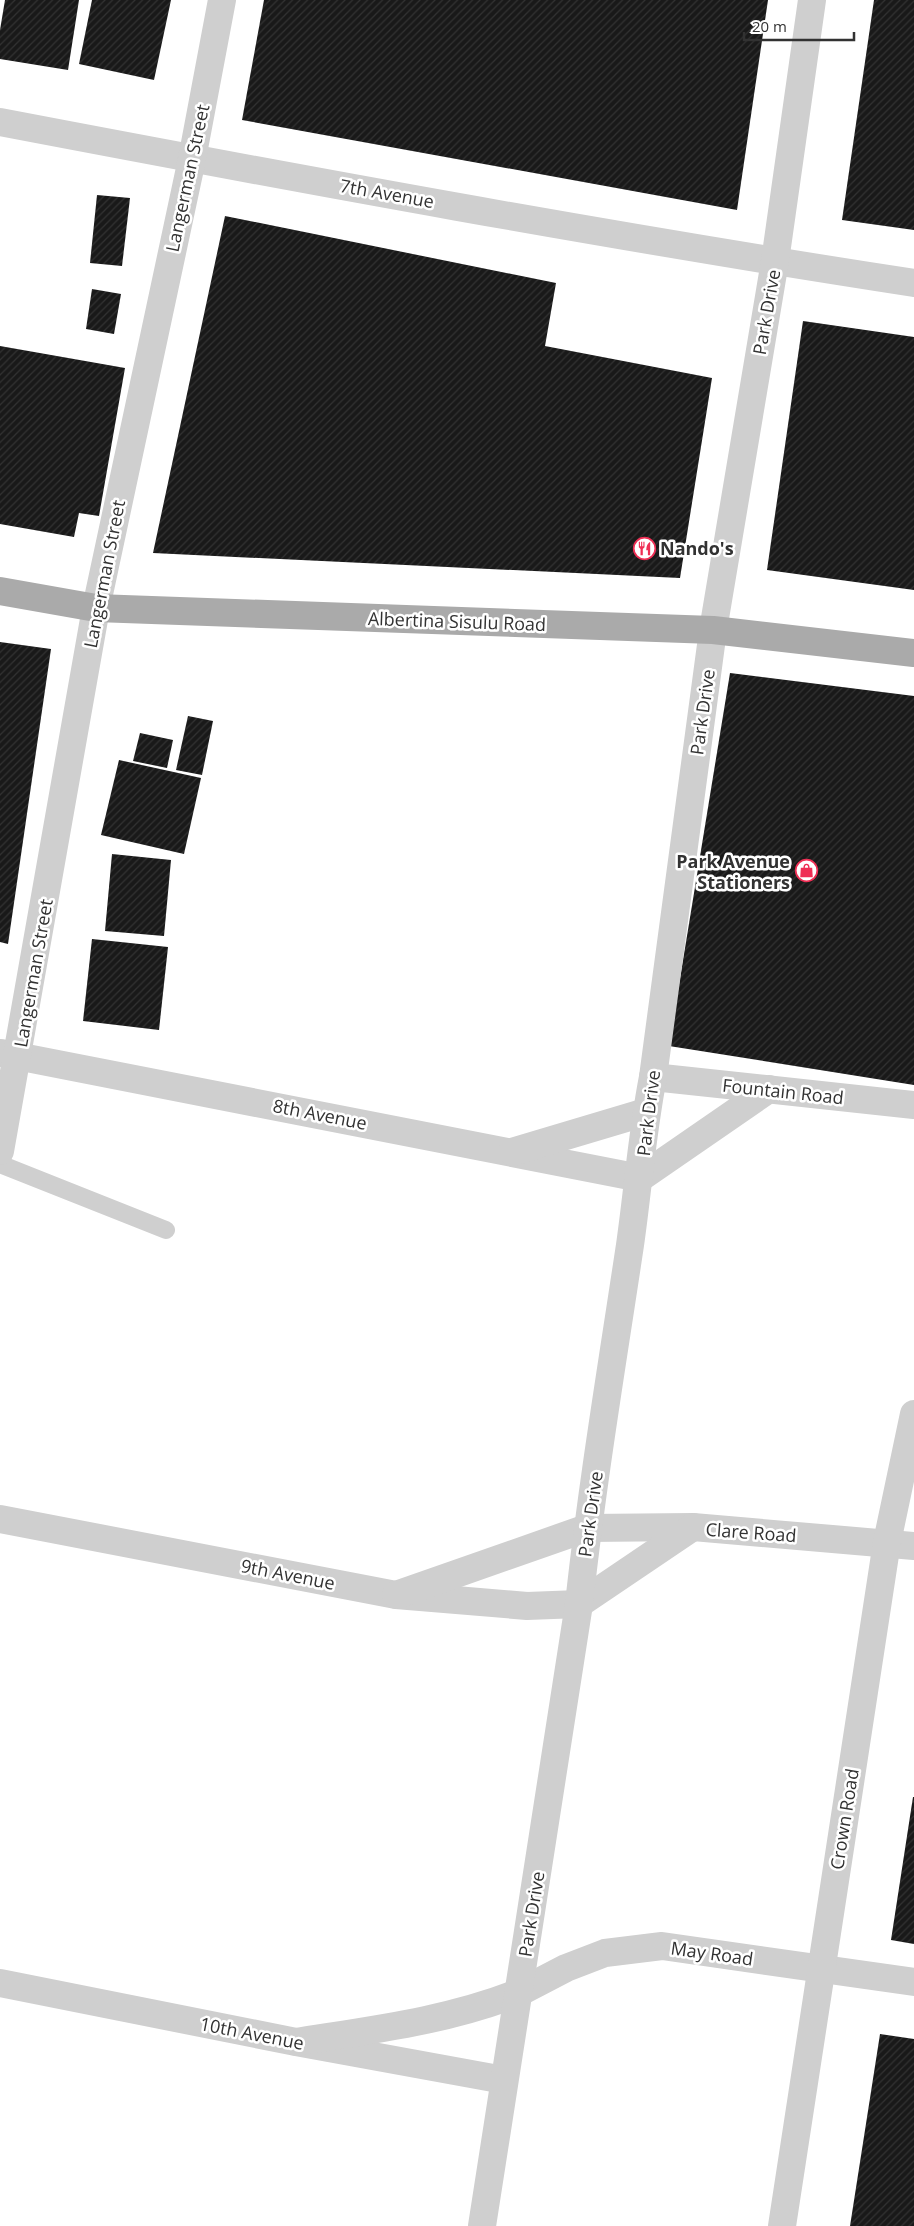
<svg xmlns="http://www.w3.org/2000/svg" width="914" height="2226" font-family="'Open Sans',sans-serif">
<defs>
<pattern id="building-hatch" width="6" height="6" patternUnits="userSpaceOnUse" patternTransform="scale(1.25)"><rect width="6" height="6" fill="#191919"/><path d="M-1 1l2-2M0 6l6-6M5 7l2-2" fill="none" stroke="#323232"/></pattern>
</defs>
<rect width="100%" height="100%" fill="#fff"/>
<g fill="url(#building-hatch)">
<polygon points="5,0 79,0 68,70 0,59 0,30"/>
<polygon points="92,0 171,0 154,80 79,64"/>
<polygon points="264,0 768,0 737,210 242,120"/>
<polygon points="874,0 914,0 914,230 842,220"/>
<polygon points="97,195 130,198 122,266 90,263"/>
<polygon points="225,216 556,283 545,346 712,378 680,578 153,553"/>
<polygon points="92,289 121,294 114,334 86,329"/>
<polygon points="803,321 914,337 914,590 767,570"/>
<polygon points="0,346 125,368 99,516 79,513 74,537 0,524"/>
<polygon points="0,642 51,649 8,944 0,942"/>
<polygon points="730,673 914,696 914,1085 669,1046"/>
<polygon points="188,716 213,721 202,775 176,770"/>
<polygon points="140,733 173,740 167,768 133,761"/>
<polygon points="119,760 201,778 184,854 101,835"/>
<polygon points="112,854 171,860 164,936 105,931"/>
<polygon points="92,939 168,947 159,1030 83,1021"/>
<polygon points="913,1797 914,1797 914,1944 891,1940"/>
<polygon points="880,2034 914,2039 914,2226 850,2226"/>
</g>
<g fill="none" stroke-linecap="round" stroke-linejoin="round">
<polyline stroke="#cfcfcf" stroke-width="18" points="0,1164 166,1230"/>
<g stroke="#cfcfcf" stroke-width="28">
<path d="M0,122C304,180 608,236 914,283"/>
<polyline points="1,1053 640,1178"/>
<polyline points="653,1077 914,1105"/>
<polyline points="0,1151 96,608 192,159 222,0"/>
<polyline points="0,1519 396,1595 527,1606 579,1604"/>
<polyline points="587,1528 693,1527 914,1546"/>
<polyline points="0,1983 296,2042 504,2080"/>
<polyline points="518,1993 566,1968 605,1953 662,1946 914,1982"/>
<polyline points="782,2226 887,1542 914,1414"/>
</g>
<g stroke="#cfcfcf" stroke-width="28">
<polyline points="512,1152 646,1112"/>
<polyline points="640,1178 769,1089"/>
<polyline points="396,1595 587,1528"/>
<polyline points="579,1604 693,1527"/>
<path d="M296,2042C371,2030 447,2021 518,1993"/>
<path d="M482,2226L579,1604C592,1484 612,1365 630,1245C638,1189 642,1133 653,1077L713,630L775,261L812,0"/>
</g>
<polyline stroke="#aaa" stroke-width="28" points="0,591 96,608 713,630 914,653"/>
</g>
<defs>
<symbol id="restaurant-ring" viewBox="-11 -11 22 22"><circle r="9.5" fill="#fff" stroke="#ef2e54" stroke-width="1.5"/><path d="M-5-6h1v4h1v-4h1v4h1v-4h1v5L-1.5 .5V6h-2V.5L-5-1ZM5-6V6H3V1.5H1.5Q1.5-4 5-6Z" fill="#ef2e54"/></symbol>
<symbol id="shop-ring" viewBox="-11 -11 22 22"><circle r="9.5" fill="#fff" stroke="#ef2e54" stroke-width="1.5"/><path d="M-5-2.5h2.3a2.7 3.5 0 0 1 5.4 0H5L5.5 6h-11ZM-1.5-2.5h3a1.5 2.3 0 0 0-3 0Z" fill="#ef2e54"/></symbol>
</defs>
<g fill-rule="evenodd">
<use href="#restaurant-ring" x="632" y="536" width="25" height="25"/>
<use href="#shop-ring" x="794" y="858" width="25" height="25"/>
</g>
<g text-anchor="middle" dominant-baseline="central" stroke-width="5" stroke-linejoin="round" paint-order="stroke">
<g font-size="18" fill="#323232" stroke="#fff">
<text transform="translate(187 178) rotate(-78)">Langerman Street</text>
<text transform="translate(387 193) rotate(10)">7th Avenue</text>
<text transform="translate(766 312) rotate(-80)">Park Drive</text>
<text transform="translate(104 574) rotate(-79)">Langerman Street</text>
<text transform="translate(457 621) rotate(2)">Albertina Sisulu Road</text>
<text transform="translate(702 712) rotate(-82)">Park Drive</text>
<text transform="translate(33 973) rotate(-80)">Langerman Street</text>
<text transform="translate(783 1091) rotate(6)">Fountain Road</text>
<text transform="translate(648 1113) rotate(-83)">Park Drive</text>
<text transform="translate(320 1114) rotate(11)">8th Avenue</text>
<text transform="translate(590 1514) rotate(-82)">Park Drive</text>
<text transform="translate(751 1532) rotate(4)">Clare Road</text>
<text transform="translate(288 1574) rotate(11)">9th Avenue</text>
<text transform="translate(844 1819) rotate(-81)">Crown Road</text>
<text transform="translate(531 1914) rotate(-81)">Park Drive</text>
<text transform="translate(712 1953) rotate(8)">May Road</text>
<text transform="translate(252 2033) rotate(11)">10th Avenue</text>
</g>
<g font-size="18" font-weight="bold" fill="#323232" stroke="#fff" text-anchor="start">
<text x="660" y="548">Nando's</text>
<text x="790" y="861" text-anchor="end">Park Avenue<tspan x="790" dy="21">Stationers</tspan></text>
</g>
</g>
<path d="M744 32v8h110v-8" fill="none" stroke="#323232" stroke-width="2.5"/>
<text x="752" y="32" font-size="15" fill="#323232" stroke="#ffffff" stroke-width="4" paint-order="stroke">20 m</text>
</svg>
